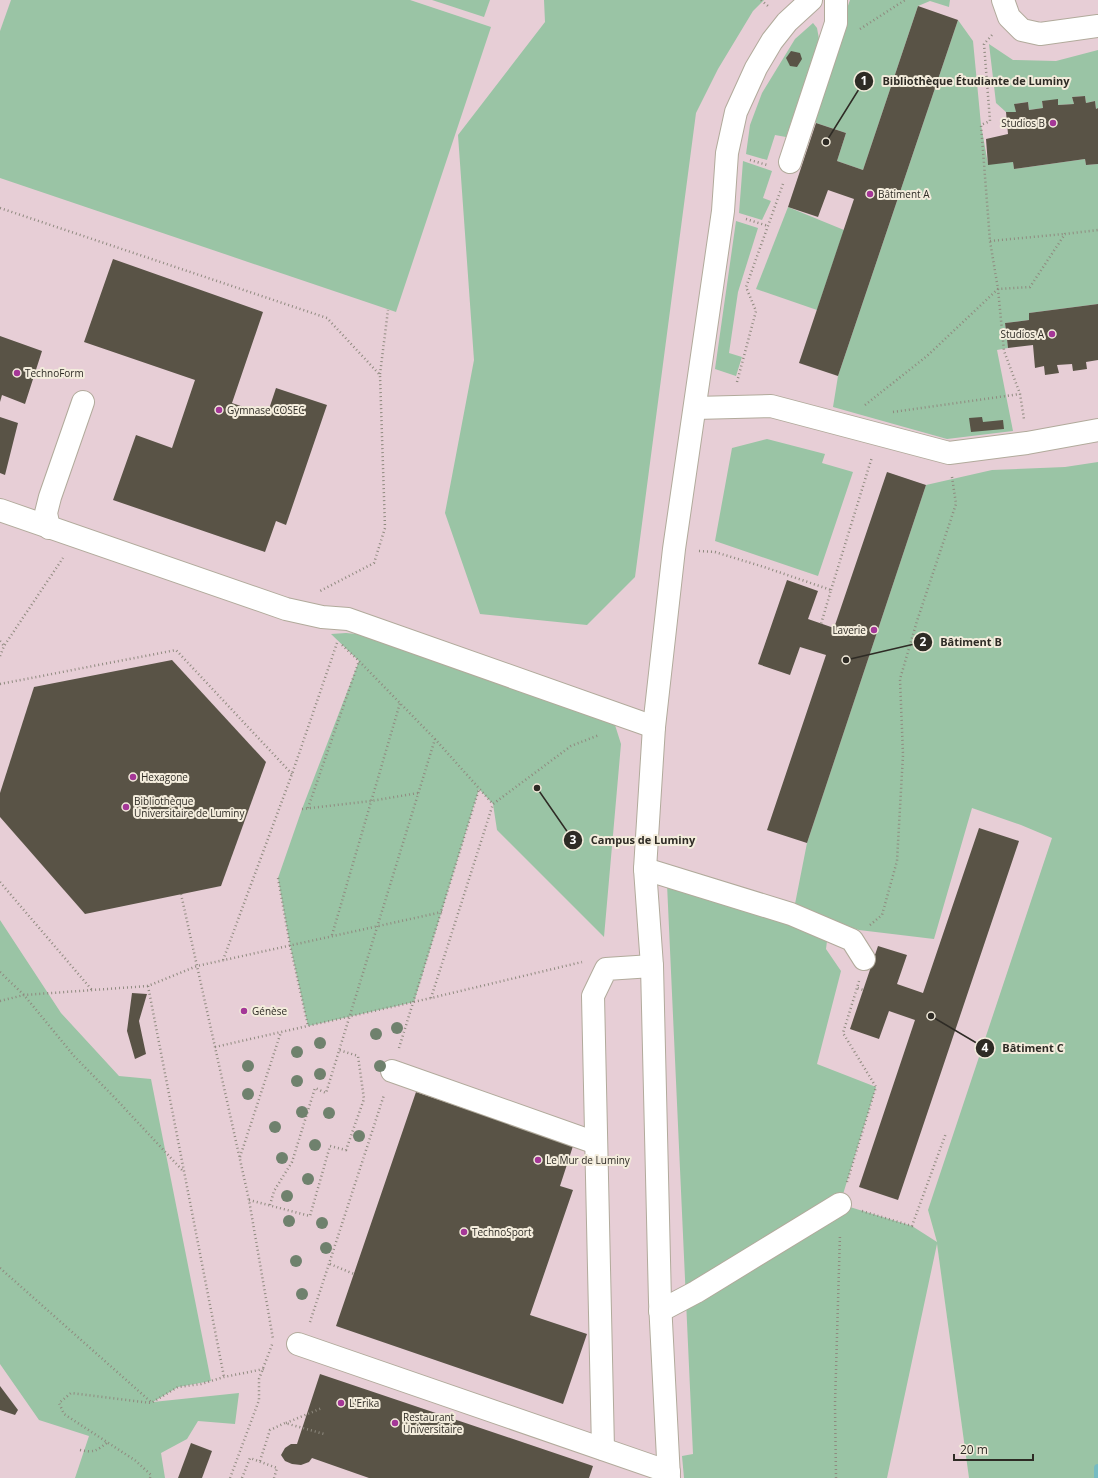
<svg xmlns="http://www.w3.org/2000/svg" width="1098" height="1478" font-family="'Open Sans',sans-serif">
<rect width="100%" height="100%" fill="#e6dfcf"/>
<polygon fill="#e7ced6" points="0,0 1098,0 1098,739 928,1210 937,1243 969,1478 0,1478"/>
<g fill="#9ac4a5">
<polygon points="11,0 410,0 491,27 396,312 0,178 0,31"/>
<polygon points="432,0 490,0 484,17"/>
<polygon points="544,0 764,0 753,11 718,69 696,113 635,577 587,625 480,614 445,513 474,360 458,135 545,22"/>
<polygon points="850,0 950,0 949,7 930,1 918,6 863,170 837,161 846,133 816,123 811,113"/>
<polygon points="958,20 973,41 981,125 988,164 1013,162 1014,169 1085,159 1086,165 1098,164 1098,304 1029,313 1029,320 1005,323 1008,348 997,350 1013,431 947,439 833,407 838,376"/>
<polygon points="813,23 817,28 819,39 786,137 775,135 767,160 746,154 750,125 762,93 795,39"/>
<polygon points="989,44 1013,60 1056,61 1098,50 1098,108 1096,109 1095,101 1086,103 1085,96 1072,97 1074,104 1058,105 1042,101 1043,108 1029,110 1028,102 1015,104 1016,112 1006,112 996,103"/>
<polygon points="743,161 772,171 763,198 771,201 762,220 739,213"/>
<polygon points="788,207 844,230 817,310 756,289"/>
<polygon points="736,221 758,228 738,292 729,353 742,357 736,376 715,369"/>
<polygon points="767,439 825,454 822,463 853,472 818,576 715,541 732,448"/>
<polygon points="1098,462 1098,1478 969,1478 937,1244 887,1478 684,1478 682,1456 693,1454 667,884 828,933 826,949 841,971 817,1064 876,1087 840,1204 912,1226 937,1242 928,1210 1052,838 1021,825 972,808 934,939 859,930 794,909 807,843 926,485 992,470 1065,467"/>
<polygon points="346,633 367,635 615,725 621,744 604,937 497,830 493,804 479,789 414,1002 308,1026 290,945 278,878 302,809 359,661 331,634"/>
<polygon points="0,920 61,1013 119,1076 151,1079 211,1381 178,1387 153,1402 239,1393 235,1424 198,1421 187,1439 161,1453 165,1478 75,1478 89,1436 39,1420 0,1364"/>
</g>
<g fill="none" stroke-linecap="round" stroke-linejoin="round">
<polyline stroke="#75bbc2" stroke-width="8" points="1098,1478 1098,1468"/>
</g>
<g fill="#595346">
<polygon points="918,6 958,20 838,376 799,363 854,199 828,190 818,217 788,207 816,123 846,133 837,161 863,170"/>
<polygon points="791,51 800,53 802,59 797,67 790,66 786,58"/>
<polygon points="1085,96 1086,103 1095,101 1096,109 1098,108 1098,164 1086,165 1085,159 1014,169 1013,162 988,165 986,139 1008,134 1006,112 1016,112 1014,104 1028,102 1029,110 1043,108 1042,101 1058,99 1058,105 1074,104 1072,97"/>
<polygon points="113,259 263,312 232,403 267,415 276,388 327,405 286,525 276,521 265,552 113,500 136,435 172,448 195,380 84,342"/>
<polygon points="1098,304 1098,360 1086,362 1087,369 1073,371 1072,364 1057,365 1059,373 1045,375 1044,366 1035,368 1033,345 1008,348 1005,323 1029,320 1029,313"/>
<polygon points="0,336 42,351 25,404 2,395 0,402"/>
<polygon points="0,417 18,423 5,475 0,473"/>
<polygon points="982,417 983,422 1003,420 1004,429 971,432 969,418"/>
<polygon points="887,472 926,485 807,843 767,830 826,655 800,647 790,675 758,664 787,580 818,591 808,619 834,628"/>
<polygon points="172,660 266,762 221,886 85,914 0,817 0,793 34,687"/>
<polygon points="979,828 1019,841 898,1200 859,1187 915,1020 889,1011 879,1039 850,1029 878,946 907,955 897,984 923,993"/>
<polygon points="132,993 147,994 139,1021 146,1054 135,1059 127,1031"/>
<polygon points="416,1092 573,1146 560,1186 573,1190 530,1315 587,1334 563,1404 336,1326"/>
<polygon points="320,1374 593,1466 589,1478 369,1478 312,1458 309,1462 301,1465 292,1464 285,1461 281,1455 285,1448 291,1444 297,1444"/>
<polygon points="0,1386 18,1410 15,1415 0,1410"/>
<polygon points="191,1443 212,1451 202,1478 178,1478"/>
</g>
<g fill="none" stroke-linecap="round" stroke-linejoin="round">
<defs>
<g id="minor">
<polyline points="1003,0 1009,17 1022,30 1040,34 1098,26"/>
<polyline points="790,162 836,23 836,0"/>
<polyline points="695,408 771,406 949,453 1027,443 1098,430"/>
<polyline points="0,510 286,609 322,617 348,619 654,727"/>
<polyline points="49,528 46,513 50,497 83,402"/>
<polyline points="645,869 791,914 852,940 864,959"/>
<polyline points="392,1071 596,1143"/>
<polyline points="660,1311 696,1292 840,1204"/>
<polyline points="298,1344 669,1472"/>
<polyline points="603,1449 593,996 606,969 652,966"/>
<polyline points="669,1478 660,1302 652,966 645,869 654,727 674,549 723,211 727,153 736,112 756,68 772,41 787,22 811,0"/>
</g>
</defs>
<use href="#minor" stroke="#b1aa9b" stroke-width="24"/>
<g stroke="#8f8a7f" stroke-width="2.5" stroke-dasharray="1 3" stroke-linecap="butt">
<polyline points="761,0 768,6"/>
<polyline points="860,29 905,0"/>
<polyline points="992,35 984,44 990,121 981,125 990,241 998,289 1004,351 1020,394 1024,419"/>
<polyline points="750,160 767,165"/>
<polyline points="0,208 327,318 380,375 385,528 374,563 320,591"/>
<polyline points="746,219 768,226"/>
<polyline points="990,241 1064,234"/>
<polyline points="380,374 388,310"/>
<polyline points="737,382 756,311 746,287 783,184"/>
<polyline points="865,405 927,356 998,289 1030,287 1065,234 1098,230"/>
<polyline points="893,412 1020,394"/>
<polyline points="699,551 715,552 764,567 831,590 821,624"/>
<polyline points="831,590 872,457"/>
<polyline points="0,641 4,646"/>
<polyline points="342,645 359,661"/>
<polyline points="0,656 4,646 63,558"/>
<polyline points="0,684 176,650 292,774"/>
<polyline points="308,808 359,661 435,739 493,804"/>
<polyline points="302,809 371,801 418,793"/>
<polyline points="278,878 290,945 308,1026"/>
<polyline points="0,882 92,990"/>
<polyline points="181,894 249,1200 273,1339"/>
<polyline points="870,925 882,915 897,861 903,755 900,679 917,621 956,504 952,477"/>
<polyline points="332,935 400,703"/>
<polyline points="223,960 292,774 337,643"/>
<polyline points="0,972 24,995 74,1056 115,1098 184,1172"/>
<polyline points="859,981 857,988 863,990"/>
<polyline points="148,986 224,1377"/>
<polyline points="431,998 493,804 571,746 599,735"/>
<polyline points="0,1001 24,995 148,986 197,966 442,912"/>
<polyline points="215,1047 431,998 582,962"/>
<polyline points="399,1048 479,789"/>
<polyline points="240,1157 281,1032"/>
<polyline points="847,1182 876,1087 843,1033 857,988"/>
<polyline points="249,1200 310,1216 330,1146 346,1150 364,1099 358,1056 339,1050"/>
<polyline points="270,1205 274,1191 292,1162 315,1088 326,1093 435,739"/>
<polyline points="862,1211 912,1226 946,1133"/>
<polyline points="330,1264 354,1274"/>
<polyline points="0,1268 151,1402"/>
<polyline points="310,1322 384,1095"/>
<polyline points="286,1423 322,1408"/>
<path d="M80,1450C94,1453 96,1451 108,1442"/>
<polyline points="260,1461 270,1430 285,1423 324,1434"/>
<polyline points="150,1478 151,1475 136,1461 64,1414 59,1403 71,1393 151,1403 178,1387 201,1384 224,1377 264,1369"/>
<polyline points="230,1478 259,1400 259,1379 273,1342"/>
<polyline points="242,1478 250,1458 277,1468 274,1478"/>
<polyline points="836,1478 835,1404 840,1234"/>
</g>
<use href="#minor" stroke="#fff" stroke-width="22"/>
</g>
<g fill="#6f816d">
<circle cx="397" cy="1028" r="6"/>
<circle cx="376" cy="1034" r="6"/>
<circle cx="320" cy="1043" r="6"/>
<circle cx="297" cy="1052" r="6"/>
<circle cx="248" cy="1066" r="6"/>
<circle cx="380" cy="1066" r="6"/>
<circle cx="320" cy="1074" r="6"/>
<circle cx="297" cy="1081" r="6"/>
<circle cx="248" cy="1094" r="6"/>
<circle cx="302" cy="1112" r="6"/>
<circle cx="329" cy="1113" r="6"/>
<circle cx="275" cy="1127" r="6"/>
<circle cx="359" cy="1136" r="6"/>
<circle cx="315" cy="1145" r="6"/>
<circle cx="282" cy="1158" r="6"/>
<circle cx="308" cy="1179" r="6"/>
<circle cx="287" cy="1196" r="6"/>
<circle cx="289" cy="1221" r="6"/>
<circle cx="322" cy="1223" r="6"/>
<circle cx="326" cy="1248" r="6"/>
<circle cx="296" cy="1261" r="6"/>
<circle cx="302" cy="1294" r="6"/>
</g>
<g fill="#a43797" stroke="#f3ecdc" stroke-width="1.5">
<circle cx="1053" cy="123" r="4"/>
<circle cx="870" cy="194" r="4"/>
<circle cx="1052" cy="334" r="4"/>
<circle cx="17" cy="373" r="4"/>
<circle cx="219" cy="410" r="4"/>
<circle cx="874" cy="630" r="4"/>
<circle cx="133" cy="777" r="4"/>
<circle cx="126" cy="807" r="4"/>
<circle cx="244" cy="1011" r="4"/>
<circle cx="538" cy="1160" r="4"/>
<circle cx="464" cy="1232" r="4"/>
<circle cx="341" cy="1403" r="4"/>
<circle cx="395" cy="1423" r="4"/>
</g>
<g text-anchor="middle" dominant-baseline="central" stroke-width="4" stroke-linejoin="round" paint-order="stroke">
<g font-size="10" fill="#2e2b25" stroke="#f3ecdc" text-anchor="start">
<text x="1045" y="123" text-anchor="end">Studios B</text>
<text x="878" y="194">Bâtiment A</text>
<text x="1044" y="334" text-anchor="end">Studios A</text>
<text x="25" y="373">TechnoForm</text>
<text x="227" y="410">Gymnase COSEC</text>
<text x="866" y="630" text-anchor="end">Laverie</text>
<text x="141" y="777">Hexagone</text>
<text x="134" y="801">Bibliothèque<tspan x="134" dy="12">Universitaire de Luminy</tspan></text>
<text x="252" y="1011">Génèse</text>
<text x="546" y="1160">Le Mur de Luminy</text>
<text x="472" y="1232">TechnoSport</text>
<text x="349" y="1403">L'Erika</text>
<text x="403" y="1417">Restaurant<tspan x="403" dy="12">Universitaire</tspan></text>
</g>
</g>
<path fill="none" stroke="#2e2b25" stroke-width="1.5" d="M826 142L864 81M846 660L923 642M537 788L573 840M931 1016L985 1048"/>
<g fill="#2e2b25" stroke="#f3ecdc" stroke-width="1.5">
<circle cx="826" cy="142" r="4"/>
<circle cx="846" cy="660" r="4"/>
<circle cx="537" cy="788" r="4"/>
<circle cx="931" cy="1016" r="4"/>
<circle cx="864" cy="81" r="10"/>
<circle cx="923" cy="642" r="10"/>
<circle cx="573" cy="840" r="10"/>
<circle cx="985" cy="1048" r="10"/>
</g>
<g font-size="12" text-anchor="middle" font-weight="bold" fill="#fff">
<text x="864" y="85">1</text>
<text x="923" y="646">2</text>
<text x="573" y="844">3</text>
<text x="985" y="1052">4</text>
</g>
<g font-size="11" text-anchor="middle" font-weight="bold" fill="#2e2b25" stroke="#f3ecdc" stroke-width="4" stroke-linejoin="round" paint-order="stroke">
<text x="976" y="85">Bibliothèque Étudiante de Luminy</text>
<text x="971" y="646">Bâtiment B</text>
<text x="643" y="844">Campus de Luminy</text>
<text x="1033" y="1052">Bâtiment C</text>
</g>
<path d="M954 1454v6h79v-6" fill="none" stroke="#2e2b25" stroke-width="2"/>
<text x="960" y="1454" font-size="12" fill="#2e2b25" stroke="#f3ecdc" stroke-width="3" paint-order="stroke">20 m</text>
</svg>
